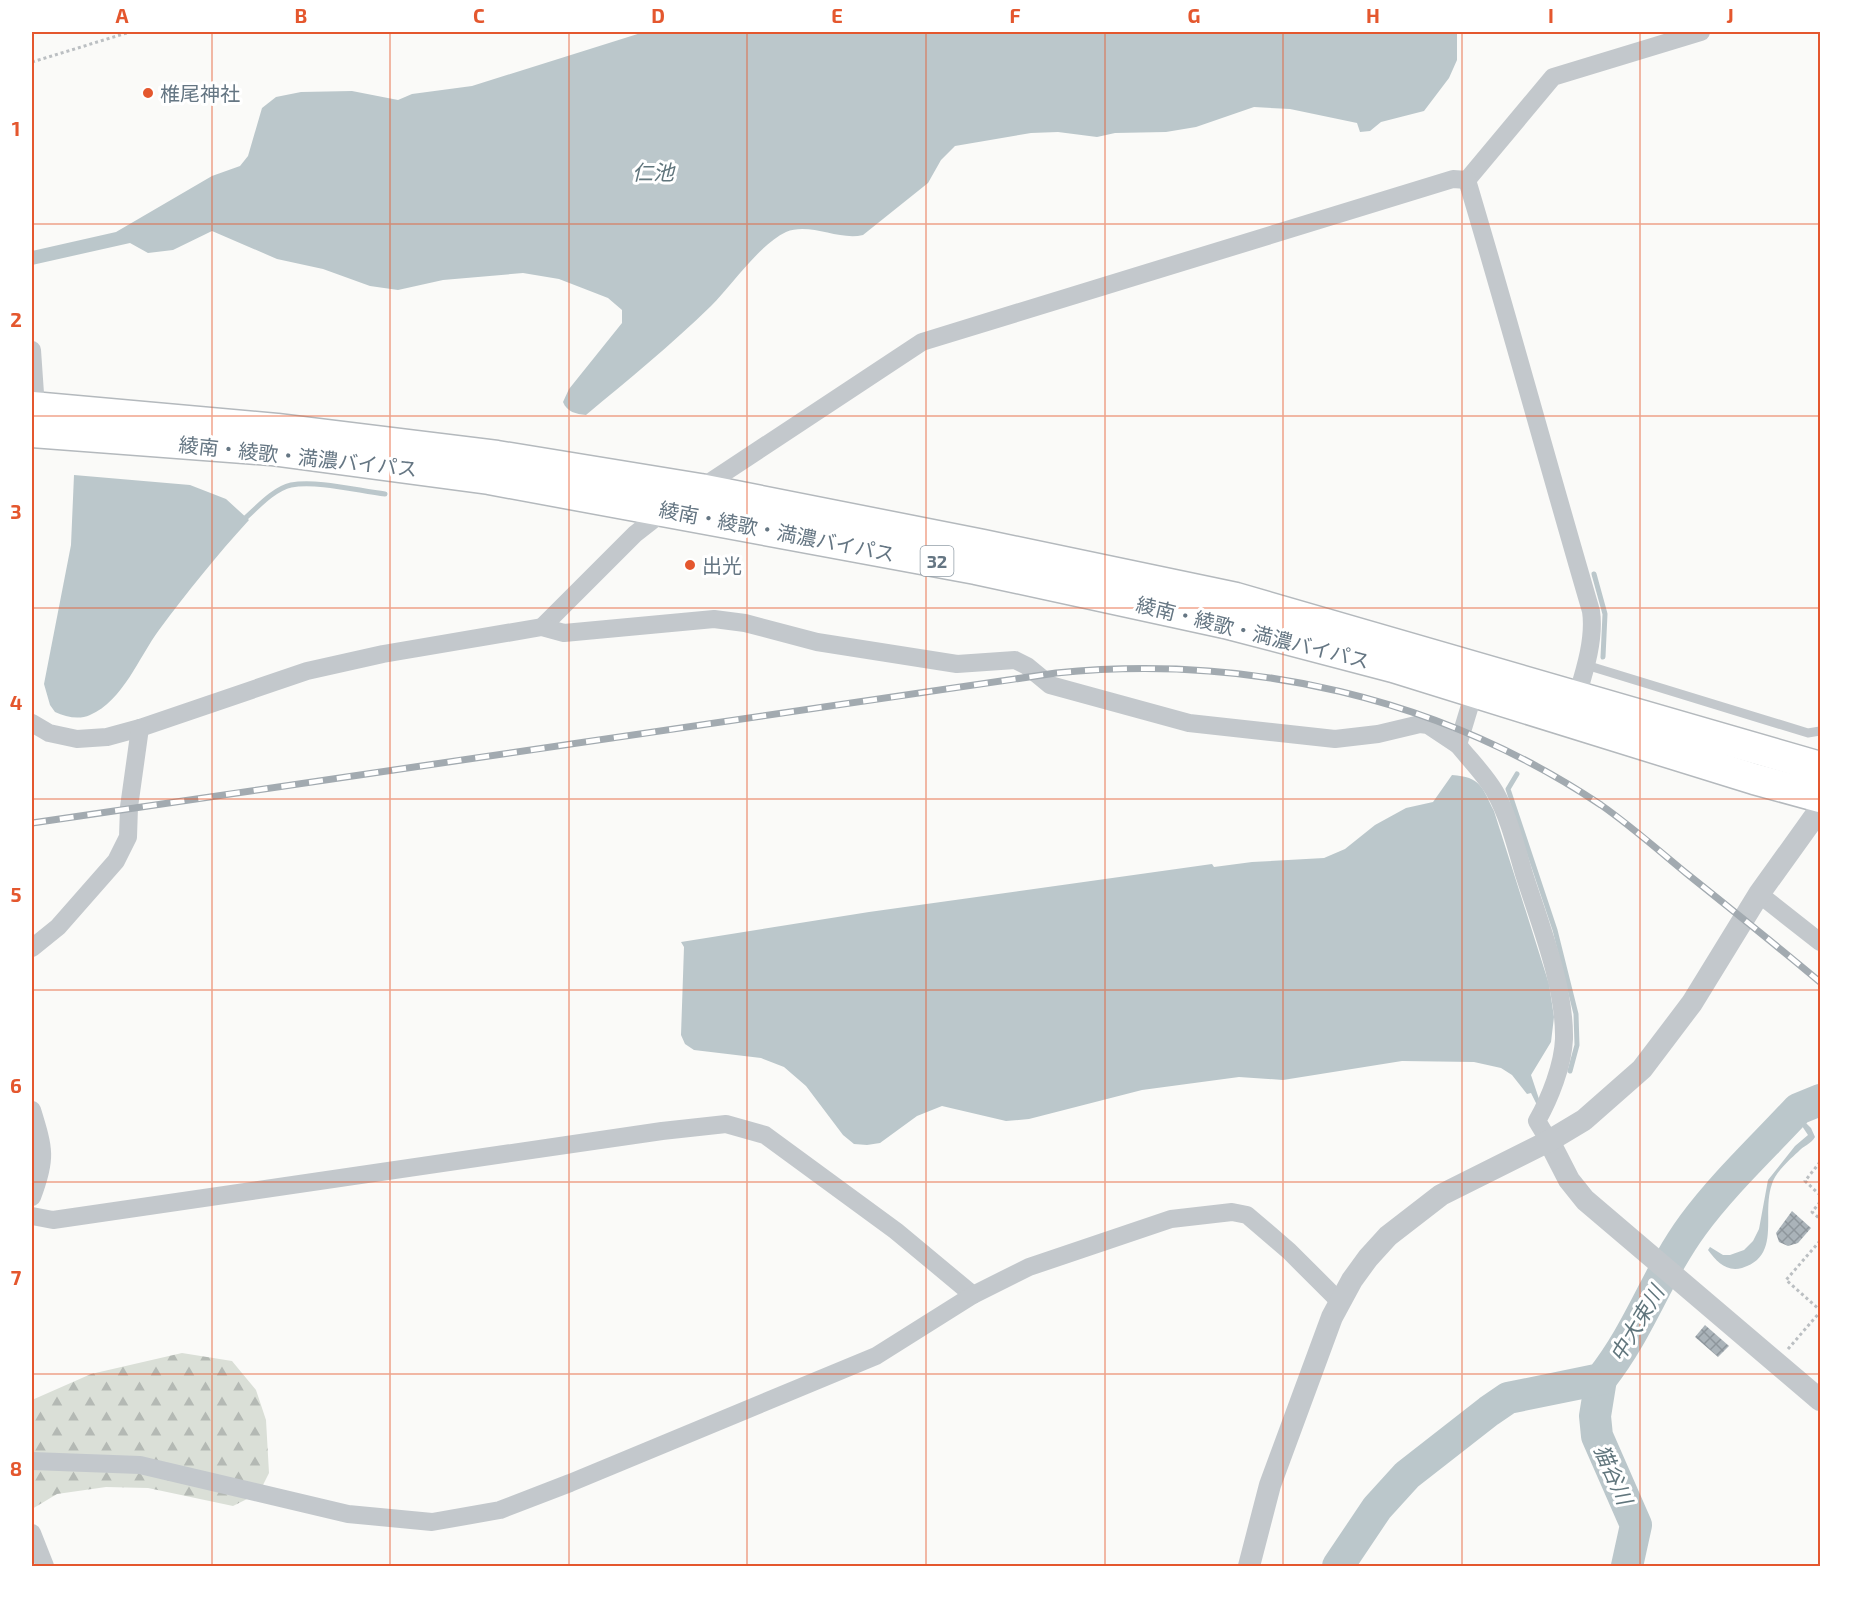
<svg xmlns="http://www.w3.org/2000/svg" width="1852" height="1598" font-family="'Exo 2','Noto Sans JP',sans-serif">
<defs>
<pattern id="forest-firs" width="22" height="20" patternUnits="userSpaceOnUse" patternTransform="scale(1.5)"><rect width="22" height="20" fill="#dadfd7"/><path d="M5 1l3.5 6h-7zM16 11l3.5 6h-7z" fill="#b4b9b4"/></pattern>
<pattern id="building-cross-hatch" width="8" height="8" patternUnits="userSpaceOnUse" patternTransform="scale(1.5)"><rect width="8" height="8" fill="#aab3b9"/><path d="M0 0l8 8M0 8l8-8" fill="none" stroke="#8e969c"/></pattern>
</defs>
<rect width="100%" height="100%" fill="#fafaf8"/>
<polygon fill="url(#forest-firs)" points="182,1353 232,1361 256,1390 266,1420 269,1473 259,1493 233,1506 148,1488 106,1487 57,1494 32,1509 32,1400 91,1374"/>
<g fill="#bbc7cb">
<path d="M644,32H1457V60L1449,78L1424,111L1381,122L1370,131L1360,132L1357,123L1290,109L1254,107L1196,127L1166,132L1115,133L1097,137L1058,132L1031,133L955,146L941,160L928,183L863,235C839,241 810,222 786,232C759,245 733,284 711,306C671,345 628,380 586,415C576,414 567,412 563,402L569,389L622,323V310L608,298L559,279L523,273L443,280L398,290L370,286L323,269L277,259L212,231L173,250L148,253L130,243L32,265V251L116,232L212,176L240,166L248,156L262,108L276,97L301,92L352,91L398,100L412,94L472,86Z"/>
<path d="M74,475L190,485L226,499L249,520C217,555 187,592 159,630C139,657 123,701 90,715C79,720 66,717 55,712L50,705L44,684L71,545Z"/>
<path d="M1452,775C1481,777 1482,787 1494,811L1549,984L1554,1017L1551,1042L1531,1075L1541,1105L1538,1107L1531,1093L1527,1094L1512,1075L1501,1068L1474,1062L1402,1061L1283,1080L1239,1077L1142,1090L1029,1119L1006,1121L942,1106L917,1116L880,1143L867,1145L854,1144L843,1135L806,1086L784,1067L761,1058L694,1050L685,1044L681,1035L684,947L681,942L869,912L1212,864L1214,867L1252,862L1324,858L1345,849L1375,825L1406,808L1433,802Z"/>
<path d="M1801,1118L1811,1128L1815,1137C1811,1144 1803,1146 1798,1152C1789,1160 1775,1173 1772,1184C1761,1214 1782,1256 1742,1268C1726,1272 1717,1262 1708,1250L1710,1247L1723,1255H1730L1744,1250L1753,1241L1759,1229L1768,1180L1795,1146L1808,1135L1798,1120Z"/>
</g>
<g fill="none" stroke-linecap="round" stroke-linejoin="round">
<g stroke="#bbc7cb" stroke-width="5">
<path d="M242,521C256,509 273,489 291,485C317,480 359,491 385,494"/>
<polyline points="1594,574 1605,614 1603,657"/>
<polyline points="1517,774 1508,789 1555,930 1576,1014 1577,1045 1570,1071"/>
<polyline points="1794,1113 1801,1121"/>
</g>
<g stroke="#bbc7cb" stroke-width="32">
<polyline points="1601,1379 1595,1416 1597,1436 1636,1525 1627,1566"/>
<path d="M1338,1566L1377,1508L1407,1475L1489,1411L1508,1398L1601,1379C1640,1330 1657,1274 1693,1225C1724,1183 1763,1147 1798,1109L1820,1100"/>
</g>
</g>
<g fill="url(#building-cross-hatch)">
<polygon points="1792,1211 1811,1228 1798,1243 1788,1246 1779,1242 1776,1233"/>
<polygon points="1705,1325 1729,1346 1718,1357 1695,1337"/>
</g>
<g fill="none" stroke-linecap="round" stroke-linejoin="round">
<defs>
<g id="trunk">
<polyline points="32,407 277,429 497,456 700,489 983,545 1236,598 1820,767"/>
<polyline points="32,432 271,450 489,479 976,569 1225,623 1393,667 1754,779 1820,797"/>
</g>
</defs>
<use href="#trunk" stroke="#b4b9bd" stroke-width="33"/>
<g stroke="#bbbfc2" stroke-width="3" stroke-dasharray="3 3" stroke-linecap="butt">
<polyline points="32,62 130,32"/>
<polyline points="1820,1162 1805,1181 1820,1195"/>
<polyline points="1820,1202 1812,1212 1820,1219"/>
<polyline points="1820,1241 1786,1280 1820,1310"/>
<polyline points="1788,1349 1820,1312"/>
</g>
<polyline stroke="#c3c8cc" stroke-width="9" points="1586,665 1808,733 1820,731"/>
<g stroke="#c3c8cc" stroke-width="18">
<path d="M1467,180C1510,324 1549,468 1591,611C1595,638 1585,670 1577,696"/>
<polyline points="1467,180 1553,77 1701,32"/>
<polyline points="32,350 36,408"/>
<polyline points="698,490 922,342 1453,179 1467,180"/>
<polyline points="542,627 635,534 667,509"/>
<path d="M1474,692L1458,745C1470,760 1486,776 1495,792C1509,817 1516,847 1524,874C1540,924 1565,986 1564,1039C1563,1065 1550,1098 1537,1121L1549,1141"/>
<polyline points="32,723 49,733 77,739 107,737 140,728 307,671 383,654 542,627 564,633 714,619 745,623 817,642 957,664 1015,660 1027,666 1050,685 1189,723 1335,739 1378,734 1420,724 1428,725 1458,745"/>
<polyline points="1759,894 1820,942"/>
<polyline points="32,948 58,927 116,861 128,837 129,807 140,728"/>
<path d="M32,1110C44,1149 47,1158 32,1197"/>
<polyline points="32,1216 53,1220 662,1131 726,1124 765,1135 896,1231 973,1295"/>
<polyline points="32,1461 140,1465 348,1514 432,1522 500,1510 570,1483 876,1356 973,1295 1029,1267 1171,1219 1232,1212 1247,1215 1289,1251 1339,1301"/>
<polyline points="32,1533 45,1566"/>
</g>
<g stroke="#c3c8cc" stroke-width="22">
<polyline points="1549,1141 1569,1180 1585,1200 1820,1400"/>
<polyline points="1249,1566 1270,1485 1332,1317 1352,1280 1368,1258 1388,1236 1441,1195 1549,1141 1584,1120 1642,1069 1692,1003 1759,894 1820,809"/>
</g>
<use href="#trunk" stroke="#fff" stroke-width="30"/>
<defs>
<path id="rail" d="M32,823L1056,673C1248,654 1439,697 1601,805C1631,826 1658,850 1686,873C1731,909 1776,945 1820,982"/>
</defs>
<use href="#rail" stroke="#a2aab0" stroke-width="7"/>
<use href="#rail" stroke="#fff" stroke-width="4.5" stroke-dasharray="14" stroke-linecap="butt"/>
</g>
<path fill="none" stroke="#e4572e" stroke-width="1.5" stroke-opacity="0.55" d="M212,32V1566M390,32V1566M569,32V1566M747,32V1566M926,32V1566M1105,32V1566M1283,32V1566M1462,32V1566M1640,32V1566M32,224H1820M32,416H1820M32,608H1820M32,799H1820M32,990H1820M32,1182H1820M32,1374H1820"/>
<g fill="#e4572e" stroke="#fff" stroke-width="2">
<circle cx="148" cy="93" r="6"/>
<circle cx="690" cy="565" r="6"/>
</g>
<g text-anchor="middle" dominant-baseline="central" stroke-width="6" stroke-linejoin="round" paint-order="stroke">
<rect fill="#fff" stroke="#939fa8" stroke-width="1.5" x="920.5" y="546" width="33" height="30" rx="4.5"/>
<g font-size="18" font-weight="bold" fill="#657683">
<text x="937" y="561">32</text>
</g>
<g font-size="20" fill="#657683" stroke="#fff" text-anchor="start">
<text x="160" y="93">椎尾神社</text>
<text x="702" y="565">出光</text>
</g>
<g font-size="20" fill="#657683" stroke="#fff">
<text transform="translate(298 456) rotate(6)">綾南・綾歌・満濃バイパス</text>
<text transform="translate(777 531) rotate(11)">綾南・綾歌・満濃バイパス</text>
<text transform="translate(1253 632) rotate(14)">綾南・綾歌・満濃バイパス</text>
</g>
<g font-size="21" font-style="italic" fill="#60757c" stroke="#fff">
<text x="653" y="171">仁池</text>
<text transform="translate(1636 1323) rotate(-59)">中大束川</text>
<text transform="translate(1614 1474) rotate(66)">猫谷川</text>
</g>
</g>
<rect width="1852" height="1598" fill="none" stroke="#ffffff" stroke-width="66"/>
<rect x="33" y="33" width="1786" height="1532" fill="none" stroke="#e4572e" stroke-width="2"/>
<g font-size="20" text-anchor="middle" font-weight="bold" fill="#e4572e">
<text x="122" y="23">A</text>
<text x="301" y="23">B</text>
<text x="479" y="23">C</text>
<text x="658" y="23">D</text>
<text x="837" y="23">E</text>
<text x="1015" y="23">F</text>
<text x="1194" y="23">G</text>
<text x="1373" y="23">H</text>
<text x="1551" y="23">I</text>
<text x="1730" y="23">J</text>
<text x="16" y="136">1</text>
<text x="16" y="327">2</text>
<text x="16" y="519">3</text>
<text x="16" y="710">4</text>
<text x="16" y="902">5</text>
<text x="16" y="1093">6</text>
<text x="16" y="1285">7</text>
<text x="16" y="1476">8</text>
</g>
</svg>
